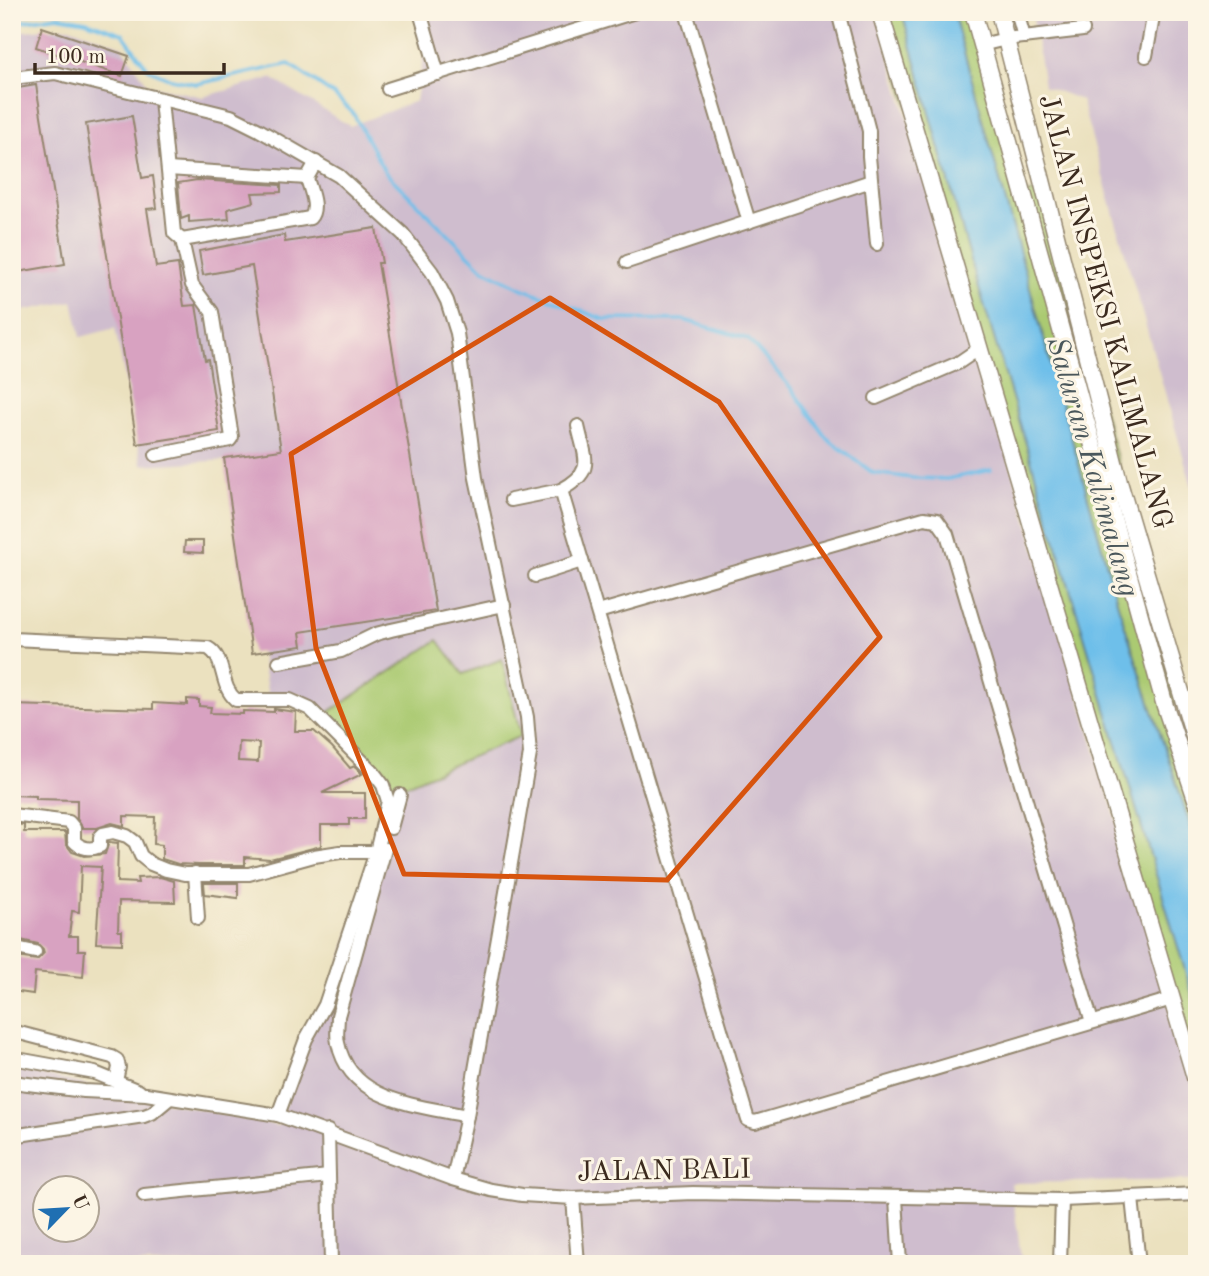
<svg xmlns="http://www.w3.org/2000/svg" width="1209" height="1276" font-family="'Old Standard TT',serif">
<rect width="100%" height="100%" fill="#fcf5e5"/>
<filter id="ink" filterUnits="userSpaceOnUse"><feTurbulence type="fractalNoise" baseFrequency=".0143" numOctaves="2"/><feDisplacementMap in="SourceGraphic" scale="14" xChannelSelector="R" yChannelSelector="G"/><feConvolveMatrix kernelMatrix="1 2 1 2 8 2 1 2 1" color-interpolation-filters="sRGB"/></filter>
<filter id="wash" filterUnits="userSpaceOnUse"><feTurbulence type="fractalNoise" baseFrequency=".00686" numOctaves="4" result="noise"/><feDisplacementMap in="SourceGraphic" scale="28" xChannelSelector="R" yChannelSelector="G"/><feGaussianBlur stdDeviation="1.57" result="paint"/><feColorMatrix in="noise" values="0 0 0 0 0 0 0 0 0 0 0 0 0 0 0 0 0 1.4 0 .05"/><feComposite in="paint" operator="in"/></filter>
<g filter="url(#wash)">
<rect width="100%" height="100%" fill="#ebe1bf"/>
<g fill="#cfbdce" fill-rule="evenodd">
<path d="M414,12H876L1197,1093V1180L1011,1183L1022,1264H12V1069L278,1126L315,1025L333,992L387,793L463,675L438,641L326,714L299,693L268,697L231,460L142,465L115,328L81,337L73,301L12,313V32L69,27L122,46L148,85L203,97L271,78L350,126L416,101L425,47ZM46,1188H88V1230H46Z"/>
<polygon points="1032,12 1197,12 1197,504 1081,100 1044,86"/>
</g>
<g fill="#abca72" stroke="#737a48" stroke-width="2">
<polygon points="880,12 902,12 973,268 1197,1010 1197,1084"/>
<polygon points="953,12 973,12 1022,195 1044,189 1183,702 1165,706 1197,802 1197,846 1118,605"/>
<polygon points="438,640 463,674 502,659 521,736 387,793 326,714"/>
</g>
<polygon fill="#6ebfea" stroke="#547484" stroke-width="2" points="902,12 953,12 1118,605 1197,846 1197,1010 973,268"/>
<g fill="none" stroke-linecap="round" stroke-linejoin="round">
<polyline stroke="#6ebfea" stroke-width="3.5" points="12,23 57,16 86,21 123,34 148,69 171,79 197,84 289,64 334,95 353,113 385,172 483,269 521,288 603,319 684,320 748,339 791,388 827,438 873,473 912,478 947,479 991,470"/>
</g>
<g id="blocks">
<g fill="#d8a2c1" fill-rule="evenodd">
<polygon points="42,27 129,56 122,76 36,47"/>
<polygon points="36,85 65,264 12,273 12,89"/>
<polygon points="132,116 142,178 153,176 157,208 147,209 156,267 178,264 184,306 196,305 205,360 208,359 219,431 137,444 86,124"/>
<polygon points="197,180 281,185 281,192 252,193 254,202 228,209 229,219 189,222 189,216 181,219 178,183"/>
<polygon points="376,228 382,263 378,263 436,611 300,632 302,646 252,653 224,458 281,450 252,266 203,275 199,251 284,235 285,242"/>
<polygon points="185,541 203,541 203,553 184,552"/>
<path d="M187,699L199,700V706L211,707L210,713L243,714V711L274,712V709L296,712L295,731H314L332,747L350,768L355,766L362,774L322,793H365V819H349V825H321V846L270,859L245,857V865H199L178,864L162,859V845L154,844L155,817L124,816V826L112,823L97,828H83L77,819V800L36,799V796L12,795V705L153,709V703L187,705ZM239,742L259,743L258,762L238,761Z"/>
<polygon points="12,824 24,825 24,832 65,832 66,844 72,852 84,856 105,854 109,842 118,843 117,882 138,883 137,878 160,877 174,881 175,902 119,901 118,931 122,931 122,944 96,943 101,867 81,866 79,912 72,911 69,936 78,936 78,950 85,950 83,977 35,972 33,994 12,991 16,957 37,960 44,953 43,949 38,944 12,938"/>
<polygon points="204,883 238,883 238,898 205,894"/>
</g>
</g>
</g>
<g filter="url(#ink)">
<use href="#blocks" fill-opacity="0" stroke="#93866e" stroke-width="2"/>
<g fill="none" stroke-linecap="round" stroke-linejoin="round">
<defs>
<g id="minor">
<polyline points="420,12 438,74"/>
<polyline points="686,12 749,222"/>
<polyline points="838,12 869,131 869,156 877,244"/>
<polyline points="1017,12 1024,37"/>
<polyline points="981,45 1006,39 1083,30"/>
<polyline points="1146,56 1154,12"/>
<polyline points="12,78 55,73 231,116 259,130 339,176 403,234 432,272 447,301 457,333 476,478 527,717 530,754 467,1116"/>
<polyline points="388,89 635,12"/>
<polyline points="168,169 307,178"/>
<path d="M182,240L310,218C319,208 310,190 307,178L316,162"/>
<polyline points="627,262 871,181"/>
<polyline points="876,398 958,363 980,348"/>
<path d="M578,426C585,459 596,471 561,490L748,1120L755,1122L1172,999"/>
<polyline points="156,455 230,440 232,437 212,312 192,285 182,240 174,233 161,100"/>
<polyline points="511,500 561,490"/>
<polyline points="535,576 582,561"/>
<polyline points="598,612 924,518 937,520 947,534 1092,1022"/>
<path d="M12,639L208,648C226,658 219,686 236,700H290L310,709L373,772L383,785L388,801L376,852L325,1005L306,1039L278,1115"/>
<polyline points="279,662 341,651 376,634 391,630 504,605"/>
<path d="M12,815L69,822L74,828V841C81,849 91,850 100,846V837L103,834L113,832L127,836L135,842L141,856L151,864L166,870L185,874H249L314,856L340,852H376"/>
<polyline points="391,828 400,795"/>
<path d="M385,849L338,1016C338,1025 336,1035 338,1043C350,1102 418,1105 467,1116L453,1179"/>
<polyline points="195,873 198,918"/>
<polyline points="12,947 35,952"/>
<polyline points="12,1031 112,1057 117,1060 119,1067 116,1081"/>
<polyline points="12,1058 95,1073 139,1091"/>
<polyline points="12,1082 84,1091 146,1094 278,1115 453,1179 491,1190 522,1195 573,1198 693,1193 1062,1200 1197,1194"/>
<polyline points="328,1131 331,1264"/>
<polyline points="12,1136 144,1116 152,1113 170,1098"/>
<polyline points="144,1195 329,1176"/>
<polyline points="573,1198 578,1264"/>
<polyline points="896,1198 900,1264"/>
<polyline points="1132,1198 1139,1264"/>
<polyline points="1060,1264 1062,1200"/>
</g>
<g id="major">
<polyline points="880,12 1197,1084"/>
<polyline points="973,12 1165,706 1197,802"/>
<polyline points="999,12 1119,482 1197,746"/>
</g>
</defs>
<use href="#minor" stroke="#93866e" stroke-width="16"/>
<use href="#major" stroke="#93866e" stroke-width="19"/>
<use href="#minor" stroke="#fff" stroke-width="12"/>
<use href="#major" stroke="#fff" stroke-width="16"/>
</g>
</g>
<path fill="none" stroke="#d7540e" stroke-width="5" stroke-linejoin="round" d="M550,298L719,402L880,637L667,880L404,874L316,648L291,454Z"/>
<g text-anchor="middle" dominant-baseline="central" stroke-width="6" stroke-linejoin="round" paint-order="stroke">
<g font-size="28" fill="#3b2a1e" stroke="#fcf5e5">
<text transform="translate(1104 312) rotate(75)">JALAN INSPEKSI KALIMALANG</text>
<text transform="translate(664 1172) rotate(-1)">JALAN BALI</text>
</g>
<g font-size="30" font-style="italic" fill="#4a575b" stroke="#fcf5e5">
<text transform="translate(1092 467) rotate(74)">Saluran Kalimalang</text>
</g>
</g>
<rect width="1209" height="1276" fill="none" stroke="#fcf5e5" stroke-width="42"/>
<g transform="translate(66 1209) rotate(65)"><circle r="33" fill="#fcf5e5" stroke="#afa495" stroke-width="2"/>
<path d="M0-5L12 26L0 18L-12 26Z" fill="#1f6fb2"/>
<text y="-10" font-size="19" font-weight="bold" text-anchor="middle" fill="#3b2a1e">U</text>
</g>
<path d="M35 63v10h189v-10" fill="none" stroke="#3b2a1e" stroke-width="3.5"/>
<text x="46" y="63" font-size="21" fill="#3b2a1e" stroke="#fcf5e5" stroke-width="5" paint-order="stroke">100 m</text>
</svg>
